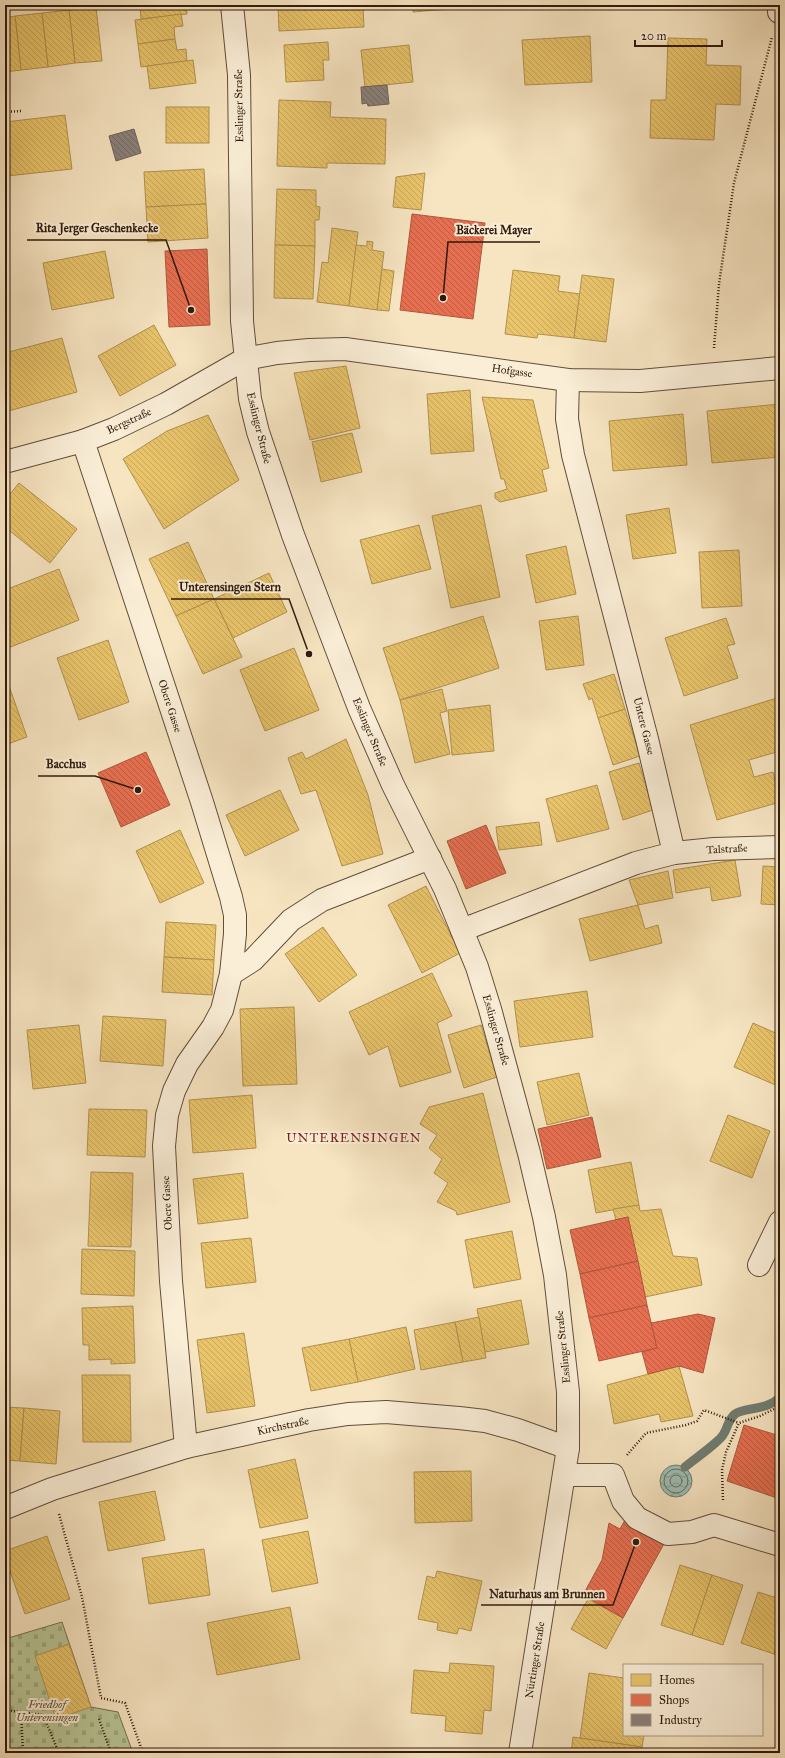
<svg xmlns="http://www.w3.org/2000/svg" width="785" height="1758" font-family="'IM FELL Great Primer',serif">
<defs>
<pattern id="cemetery-stones" width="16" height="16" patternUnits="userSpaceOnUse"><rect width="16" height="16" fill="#b9c596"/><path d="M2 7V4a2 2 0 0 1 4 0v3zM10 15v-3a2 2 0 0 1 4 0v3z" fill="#9fa980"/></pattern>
<pattern id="water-waves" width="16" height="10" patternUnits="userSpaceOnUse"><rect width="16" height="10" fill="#9dbfb5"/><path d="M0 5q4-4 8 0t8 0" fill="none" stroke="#809a92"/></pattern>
<pattern id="homes-back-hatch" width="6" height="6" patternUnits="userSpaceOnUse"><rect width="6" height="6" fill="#e9c46a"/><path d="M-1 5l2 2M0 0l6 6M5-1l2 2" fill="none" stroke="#c8a85b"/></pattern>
<pattern id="shops-back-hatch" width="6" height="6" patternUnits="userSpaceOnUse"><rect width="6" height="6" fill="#e76f51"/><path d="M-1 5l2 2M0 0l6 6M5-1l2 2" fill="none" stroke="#bc5a42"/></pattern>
<pattern id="industry-back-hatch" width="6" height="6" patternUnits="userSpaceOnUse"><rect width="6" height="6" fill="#8a817c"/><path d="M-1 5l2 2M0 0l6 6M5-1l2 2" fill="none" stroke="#716964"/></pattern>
</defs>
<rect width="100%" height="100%" fill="#f7e5c2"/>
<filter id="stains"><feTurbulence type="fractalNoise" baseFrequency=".005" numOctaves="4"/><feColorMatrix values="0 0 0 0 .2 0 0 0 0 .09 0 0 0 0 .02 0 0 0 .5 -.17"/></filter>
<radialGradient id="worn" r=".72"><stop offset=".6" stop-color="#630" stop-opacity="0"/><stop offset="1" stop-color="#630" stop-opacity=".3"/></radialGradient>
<polygon fill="url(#cemetery-stones)" stroke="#747052" points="62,1622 91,1707 118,1712 133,1753 5,1753 5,1639"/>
<circle fill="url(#water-waves)" stroke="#717d72" cx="676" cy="1481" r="16"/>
<g fill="url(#homes-back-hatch)" stroke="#b2914e">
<polygon points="140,5 186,5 187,14 141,19"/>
<polygon points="278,5 363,5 364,27 279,31"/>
<polygon points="413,5 436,5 436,10 413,12"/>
<polygon points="436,5 459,5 460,9 436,10"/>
<polygon points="459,5 483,5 483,7 460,9"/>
<polygon points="538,5 570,5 570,6 538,8"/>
<polygon points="96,7 102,61 75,63 69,10"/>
<polygon points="69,10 75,63 48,67 42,13"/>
<polygon points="42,13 48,67 21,70 15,16"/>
<polygon points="181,14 183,26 174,27 175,39 138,44 135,20"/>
<polygon points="15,16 21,70 5,72 5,18"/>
<polygon points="590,36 592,82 525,85 522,40"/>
<polygon points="668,38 707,39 706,65 741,66 740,105 716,104 714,140 650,138 651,100 666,100"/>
<polygon points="175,39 177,50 186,49 187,61 141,67 138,44"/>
<polygon points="328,42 329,60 323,60 324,80 286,82 284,45"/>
<polygon points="409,45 413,82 365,87 361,50"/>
<polygon points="193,60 196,83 150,89 147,66"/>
<polygon points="279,100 331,102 330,117 386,119 385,164 327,163 327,168 277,166"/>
<rect x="166" y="107" width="43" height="36"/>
<polygon points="65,115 72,169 7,176 5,157 5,122"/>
<polygon points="204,169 206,204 146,207 144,172"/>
<polygon points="425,173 421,210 393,207 396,177"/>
<polygon points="277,189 316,190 316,206 320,207 319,220 315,220 315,246 275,245"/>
<polygon points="206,204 208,238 148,242 146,207"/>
<polygon points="332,228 358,232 349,306 317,302 322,262 328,263"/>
<polygon points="367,241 373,242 372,250 384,252 377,310 349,306 356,245 367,246"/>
<polygon points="275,245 315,246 313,299 274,298"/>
<polygon points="105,251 114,298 52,310 43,263"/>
<polygon points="382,269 394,271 389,311 377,310"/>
<polygon points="513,270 560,276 558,291 580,294 574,338 538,334 537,338 505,334"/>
<polygon points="582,275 614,279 606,342 574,338"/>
<polygon points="154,325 176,365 120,396 98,356"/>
<polygon points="62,338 77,392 5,412 5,353"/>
<polygon points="346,366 360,428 310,440 294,373"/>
<polygon points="470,390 474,451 431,454 427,394"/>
<polygon points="482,397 533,400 549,468 542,470 547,491 500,502 495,498 495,493 507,489 504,479 501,479"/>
<polygon points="780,404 780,457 712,463 707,411"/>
<polygon points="683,414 687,465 613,471 609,421"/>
<polygon points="208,415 239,480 164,529 123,459 167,431"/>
<polygon points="352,433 362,472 321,482 312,442"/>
<polygon points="19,483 77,529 50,563 5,527 5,500"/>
<polygon points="481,505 500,597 451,608 432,516"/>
<polygon points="669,508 676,553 633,559 626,515"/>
<polygon points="419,525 431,569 372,584 360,540"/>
<polygon points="188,542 214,599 176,616 149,559"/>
<polygon points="566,546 576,594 536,603 526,555"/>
<polygon points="739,550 742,606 702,608 699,552"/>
<polygon points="59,569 79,620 8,648 5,642 5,590"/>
<polygon points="269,573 287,612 233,638 214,599"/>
<polygon points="214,599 242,657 203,674 176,616"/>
<polygon points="483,616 499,668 400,700 383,648"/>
<polygon points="578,616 584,665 546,670 539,621"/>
<polygon points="726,618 735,644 727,646 738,678 684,696 665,638"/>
<polygon points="108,640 129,702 79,720 57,658"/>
<polygon points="294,648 319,710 265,731 240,670"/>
<polygon points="614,674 625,709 598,718 592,698 589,700 583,684"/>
<polygon points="8,683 27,737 5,745 5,684"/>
<polygon points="442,689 447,711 440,713 450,754 415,763 400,700"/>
<polygon points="780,697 780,751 749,760 754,777 773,772 780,802 717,820 690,725"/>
<polygon points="490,705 494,751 452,755 448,710"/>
<polygon points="625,709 640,756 613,765 598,718"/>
<polygon points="346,739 368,795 383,854 342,866 316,790 301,794 288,758 302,752 306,759"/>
<polygon points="639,763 653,810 623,820 609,772"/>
<polygon points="597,785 609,829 557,842 546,799"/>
<polygon points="280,790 299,830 245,856 226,815"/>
<polygon points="539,822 542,845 499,850 496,827"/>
<polygon points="180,830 204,883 160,903 136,851"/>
<polygon points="735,860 741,896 712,901 710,887 676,893 673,870"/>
<polygon points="763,866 780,867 780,905 761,904"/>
<polygon points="668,871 673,898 638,905 629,880"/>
<polygon points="426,886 460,953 422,973 388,905"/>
<polygon points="638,905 645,929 658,925 662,943 590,961 579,919"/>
<polygon points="166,922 216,925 214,960 164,957"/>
<polygon points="323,927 357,975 319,1002 285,954"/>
<polygon points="164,957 214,960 212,995 162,992"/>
<polygon points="432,973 452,1016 437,1023 451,1072 400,1087 388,1046 369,1055 349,1012"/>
<polygon points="587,991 593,1037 520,1047 514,1001"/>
<polygon points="294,1007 297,1084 243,1086 240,1009"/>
<polygon points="103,1016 166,1020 163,1066 100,1061"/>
<polygon points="753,1023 780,1035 780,1087 734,1067"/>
<polygon points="79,1025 86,1083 33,1089 27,1030"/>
<polygon points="481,1025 497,1077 464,1088 448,1035"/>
<polygon points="579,1073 589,1115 547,1125 537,1082"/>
<polygon points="483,1093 510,1202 457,1215 456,1211 437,1202 448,1183 434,1173 442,1159 429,1148 437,1135 420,1124 429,1107"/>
<polygon points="252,1095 256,1148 193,1153 189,1100"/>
<polygon points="89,1109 147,1110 145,1157 87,1155"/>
<polygon points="728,1115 770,1131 752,1178 710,1161"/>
<polygon points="631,1162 639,1205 596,1213 588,1170"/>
<polygon points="91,1172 133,1173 131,1247 88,1246"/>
<polygon points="243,1173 248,1218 198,1224 193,1179"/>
<polygon points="639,1205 640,1211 661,1209 673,1256 697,1258 702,1285 645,1297 628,1217 616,1220 613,1209"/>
<polygon points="512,1231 521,1279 474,1288 465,1240"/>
<polygon points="251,1238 256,1282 206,1288 201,1243"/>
<polygon points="82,1249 135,1251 134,1296 81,1294"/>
<polygon points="521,1300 529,1344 485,1352 477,1309"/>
<polygon points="133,1306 135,1363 111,1364 111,1359 89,1360 89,1345 83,1345 82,1308"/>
<polygon points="479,1317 486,1358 463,1362 455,1322"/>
<polygon points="455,1322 463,1362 421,1370 414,1330"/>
<polygon points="406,1327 415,1369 358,1382 349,1339"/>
<polygon points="244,1333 255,1406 207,1413 197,1340"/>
<polygon points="349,1339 358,1382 311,1391 302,1348"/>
<polygon points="679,1366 693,1416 661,1422 659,1414 614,1424 607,1385"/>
<polygon points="82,1375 130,1375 131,1442 83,1442"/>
<polygon points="5,1407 24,1408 20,1461 5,1460"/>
<polygon points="24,1408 60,1411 56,1464 20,1461"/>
<polygon points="295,1459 308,1518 260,1528 248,1470"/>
<polygon points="471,1471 472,1521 415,1523 414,1472"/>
<polygon points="155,1491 165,1540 108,1551 99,1502"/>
<polygon points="308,1531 318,1583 272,1592 262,1540"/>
<polygon points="47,1536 70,1599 25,1614 5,1557 5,1551"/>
<polygon points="204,1549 210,1595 149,1604 142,1558"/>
<polygon points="680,1565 712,1575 692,1635 661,1625"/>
<polygon points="437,1571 482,1581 471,1631 459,1628 457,1634 437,1630 438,1623 418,1619 427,1576 435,1578"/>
<polygon points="712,1575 743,1585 723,1645 692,1635"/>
<polygon points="758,1592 780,1599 780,1638 774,1654 741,1643"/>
<polygon points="588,1599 623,1618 606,1649 571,1629"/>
<polygon points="290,1607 300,1659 217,1675 207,1623"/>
<polygon points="780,1638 780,1656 774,1654"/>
<polygon points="69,1644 91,1707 56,1719 35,1656"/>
<polygon points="450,1663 494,1666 491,1711 484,1710 482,1734 445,1731 446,1716 411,1713 414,1670 449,1673"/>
<polygon points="589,1673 624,1678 624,1735 644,1735 642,1747 580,1738"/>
<polygon points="573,1737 642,1747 641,1753 571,1753"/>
</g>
<g fill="url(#shops-back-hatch)" stroke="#b0563d">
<polygon points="412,214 485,223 473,319 400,310"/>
<polygon points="207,249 210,325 169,327 165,251"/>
<polygon points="146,752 170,805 121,827 98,773"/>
<polygon points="486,825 506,873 466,889 447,841"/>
<polygon points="592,1117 601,1157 547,1169 538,1129"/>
<polygon points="628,1217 638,1261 580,1274 570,1230"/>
<polygon points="638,1261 647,1305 589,1318 580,1274"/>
<polygon points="647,1305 657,1348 599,1361 589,1318"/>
<polygon points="698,1314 715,1318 703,1373 679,1366 648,1374 642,1352 657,1348 651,1323"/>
<polygon points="744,1425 780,1436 780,1499 727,1481"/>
<polygon points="625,1520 665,1542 623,1618 583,1595 602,1560 609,1523 620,1529"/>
</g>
<g fill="url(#industry-back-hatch)" stroke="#6f625b">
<polygon points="387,85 389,104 368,106 367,103 362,104 361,87"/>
<polygon points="134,129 141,153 116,161 109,136"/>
</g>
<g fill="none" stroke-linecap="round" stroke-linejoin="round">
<g stroke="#666c61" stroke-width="1">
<circle cx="676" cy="1481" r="12"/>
<circle cx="676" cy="1481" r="6"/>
</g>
<path stroke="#717d72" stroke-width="9" d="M685,1467C693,1460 718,1443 723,1435C728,1428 727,1421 735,1414C744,1407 767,1411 780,1397"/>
<defs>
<g id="minor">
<polyline points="232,5 239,75 242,321 250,399 258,432 293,535 359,708 393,785 445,889 477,967 490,1009 529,1153 544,1217 555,1275 568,1392 568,1448 520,1753"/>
<polyline points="779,12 780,7"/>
<polyline points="568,380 567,419 573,455 647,739 674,853"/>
<polyline points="83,441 202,802 231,897 235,915 235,934 231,974 222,1010 213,1027 187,1064 174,1091 167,1115 164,1146 171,1281 186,1447"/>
<polyline points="5,462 83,441 114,429 166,404 245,359 277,353 309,350 345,349 568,380 640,381 780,368"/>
<polyline points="462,930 636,863 674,853 714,849 780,847"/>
<polyline points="231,974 253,960 291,920 322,900 430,858"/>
<polyline points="759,1265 780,1222"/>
<polyline points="564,1475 613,1475 623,1501 637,1518 668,1534 692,1532 714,1525 780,1545"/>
<polyline points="5,1508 52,1489 186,1447 309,1420 348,1414 386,1412 459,1418 485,1421 518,1430 568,1448"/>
</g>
</defs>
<use href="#minor" stroke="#624d3a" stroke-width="24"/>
<g stroke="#301a0d" stroke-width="2.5" stroke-dasharray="1 2" stroke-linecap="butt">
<polyline points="5,112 21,111"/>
<polyline points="714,348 719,284 734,183 772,37"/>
<polyline points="627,1455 646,1433 686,1425 697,1421 704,1410 739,1423"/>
<polyline points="723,1500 722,1470 726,1452 739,1423 760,1416 780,1406"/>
<polyline points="59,1514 82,1597 101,1698 125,1703 143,1753"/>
<polyline points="5,1710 43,1715 59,1753"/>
<polyline points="21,1712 23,1753"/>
<polyline points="99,1719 111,1753"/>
</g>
<use href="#minor" stroke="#faeed7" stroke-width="22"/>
</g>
<g text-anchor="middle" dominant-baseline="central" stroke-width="4" stroke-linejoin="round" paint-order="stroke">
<g font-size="11" fill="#301a0d" stroke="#faeed7">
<text transform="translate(239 106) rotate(-91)">Esslinger Straße</text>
<text transform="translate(512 371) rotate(8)">Hofgasse</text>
<text transform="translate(129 421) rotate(-25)">Bergstraße</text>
<text transform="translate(259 428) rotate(76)">Esslinger Straße</text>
<text transform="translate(170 706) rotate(72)">Obere Gasse</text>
<text transform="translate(644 726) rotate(76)">Untere Gasse</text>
<text transform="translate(370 732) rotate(67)">Esslinger Straße</text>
<text transform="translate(727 849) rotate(-3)">Talstraße</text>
<text transform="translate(496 1030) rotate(74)">Esslinger Straße</text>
<text transform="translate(167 1203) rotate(-93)">Obere Gasse</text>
<text transform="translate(563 1347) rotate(-96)">Esslinger Straße</text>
<text transform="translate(283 1426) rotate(-12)">Kirchstraße</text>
<text transform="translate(535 1660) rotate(-81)">Nürtinger Straße</text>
</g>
<g font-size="11" font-style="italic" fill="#594d36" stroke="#faeed7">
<text x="47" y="1704">Friedhof<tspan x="47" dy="13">Unterensingen</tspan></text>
</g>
<g font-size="13" letter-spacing="1" fill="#7a1f14" stroke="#faeed7">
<text x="354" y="1138">UNTERENSINGEN</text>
</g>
</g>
<path fill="none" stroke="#301a0d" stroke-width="1.5" d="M191 310L166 240H27M443 298L448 242H540M309 654L289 599H171M138 790L95 776H38M636 1542L613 1605H481"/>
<g fill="#301a0d" stroke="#faeed7" stroke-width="1.5">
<circle cx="191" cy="310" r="4"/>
<circle cx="443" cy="298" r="4"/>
<circle cx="309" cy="654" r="4"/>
<circle cx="138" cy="790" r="4"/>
<circle cx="636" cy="1542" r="4"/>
</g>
<g font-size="12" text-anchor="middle" font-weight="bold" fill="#301a0d" stroke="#faeed7" stroke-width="4" stroke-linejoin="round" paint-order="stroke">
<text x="97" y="232">Rita Jerger Geschenkecke</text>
<text x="494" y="234">Bäckerei Mayer</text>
<text x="230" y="591">Unterensingen Stern</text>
<text x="66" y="768">Bacchus</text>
<text x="547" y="1598">Naturhaus am Brunnen</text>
</g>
<rect width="785" height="1758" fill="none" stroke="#f7e5c2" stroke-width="20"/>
<rect x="6" y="6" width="773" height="1746" fill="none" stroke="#301a0d" stroke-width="2"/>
<rect x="10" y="10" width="765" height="1738" fill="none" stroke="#301a0d"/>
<rect x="623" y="1664" width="140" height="72" fill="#faeed7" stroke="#a99986"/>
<rect x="631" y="1674" width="20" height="12" fill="#e9c46a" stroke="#a99986"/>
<text x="659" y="1684" font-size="12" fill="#301a0d">Homes</text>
<rect x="631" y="1694" width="20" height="12" fill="#e76f51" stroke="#a99986"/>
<text x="659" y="1704" font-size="12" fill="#301a0d">Shops</text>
<rect x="631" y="1714" width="20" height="12" fill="#8a817c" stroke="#a99986"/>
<text x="659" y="1724" font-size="12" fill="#301a0d">Industry</text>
<path d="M635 40v6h87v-6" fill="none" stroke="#301a0d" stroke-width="2"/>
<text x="641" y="40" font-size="12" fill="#301a0d" stroke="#faeed7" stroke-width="3" paint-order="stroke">20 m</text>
<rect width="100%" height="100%" filter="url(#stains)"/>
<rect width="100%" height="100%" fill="url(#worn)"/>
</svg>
